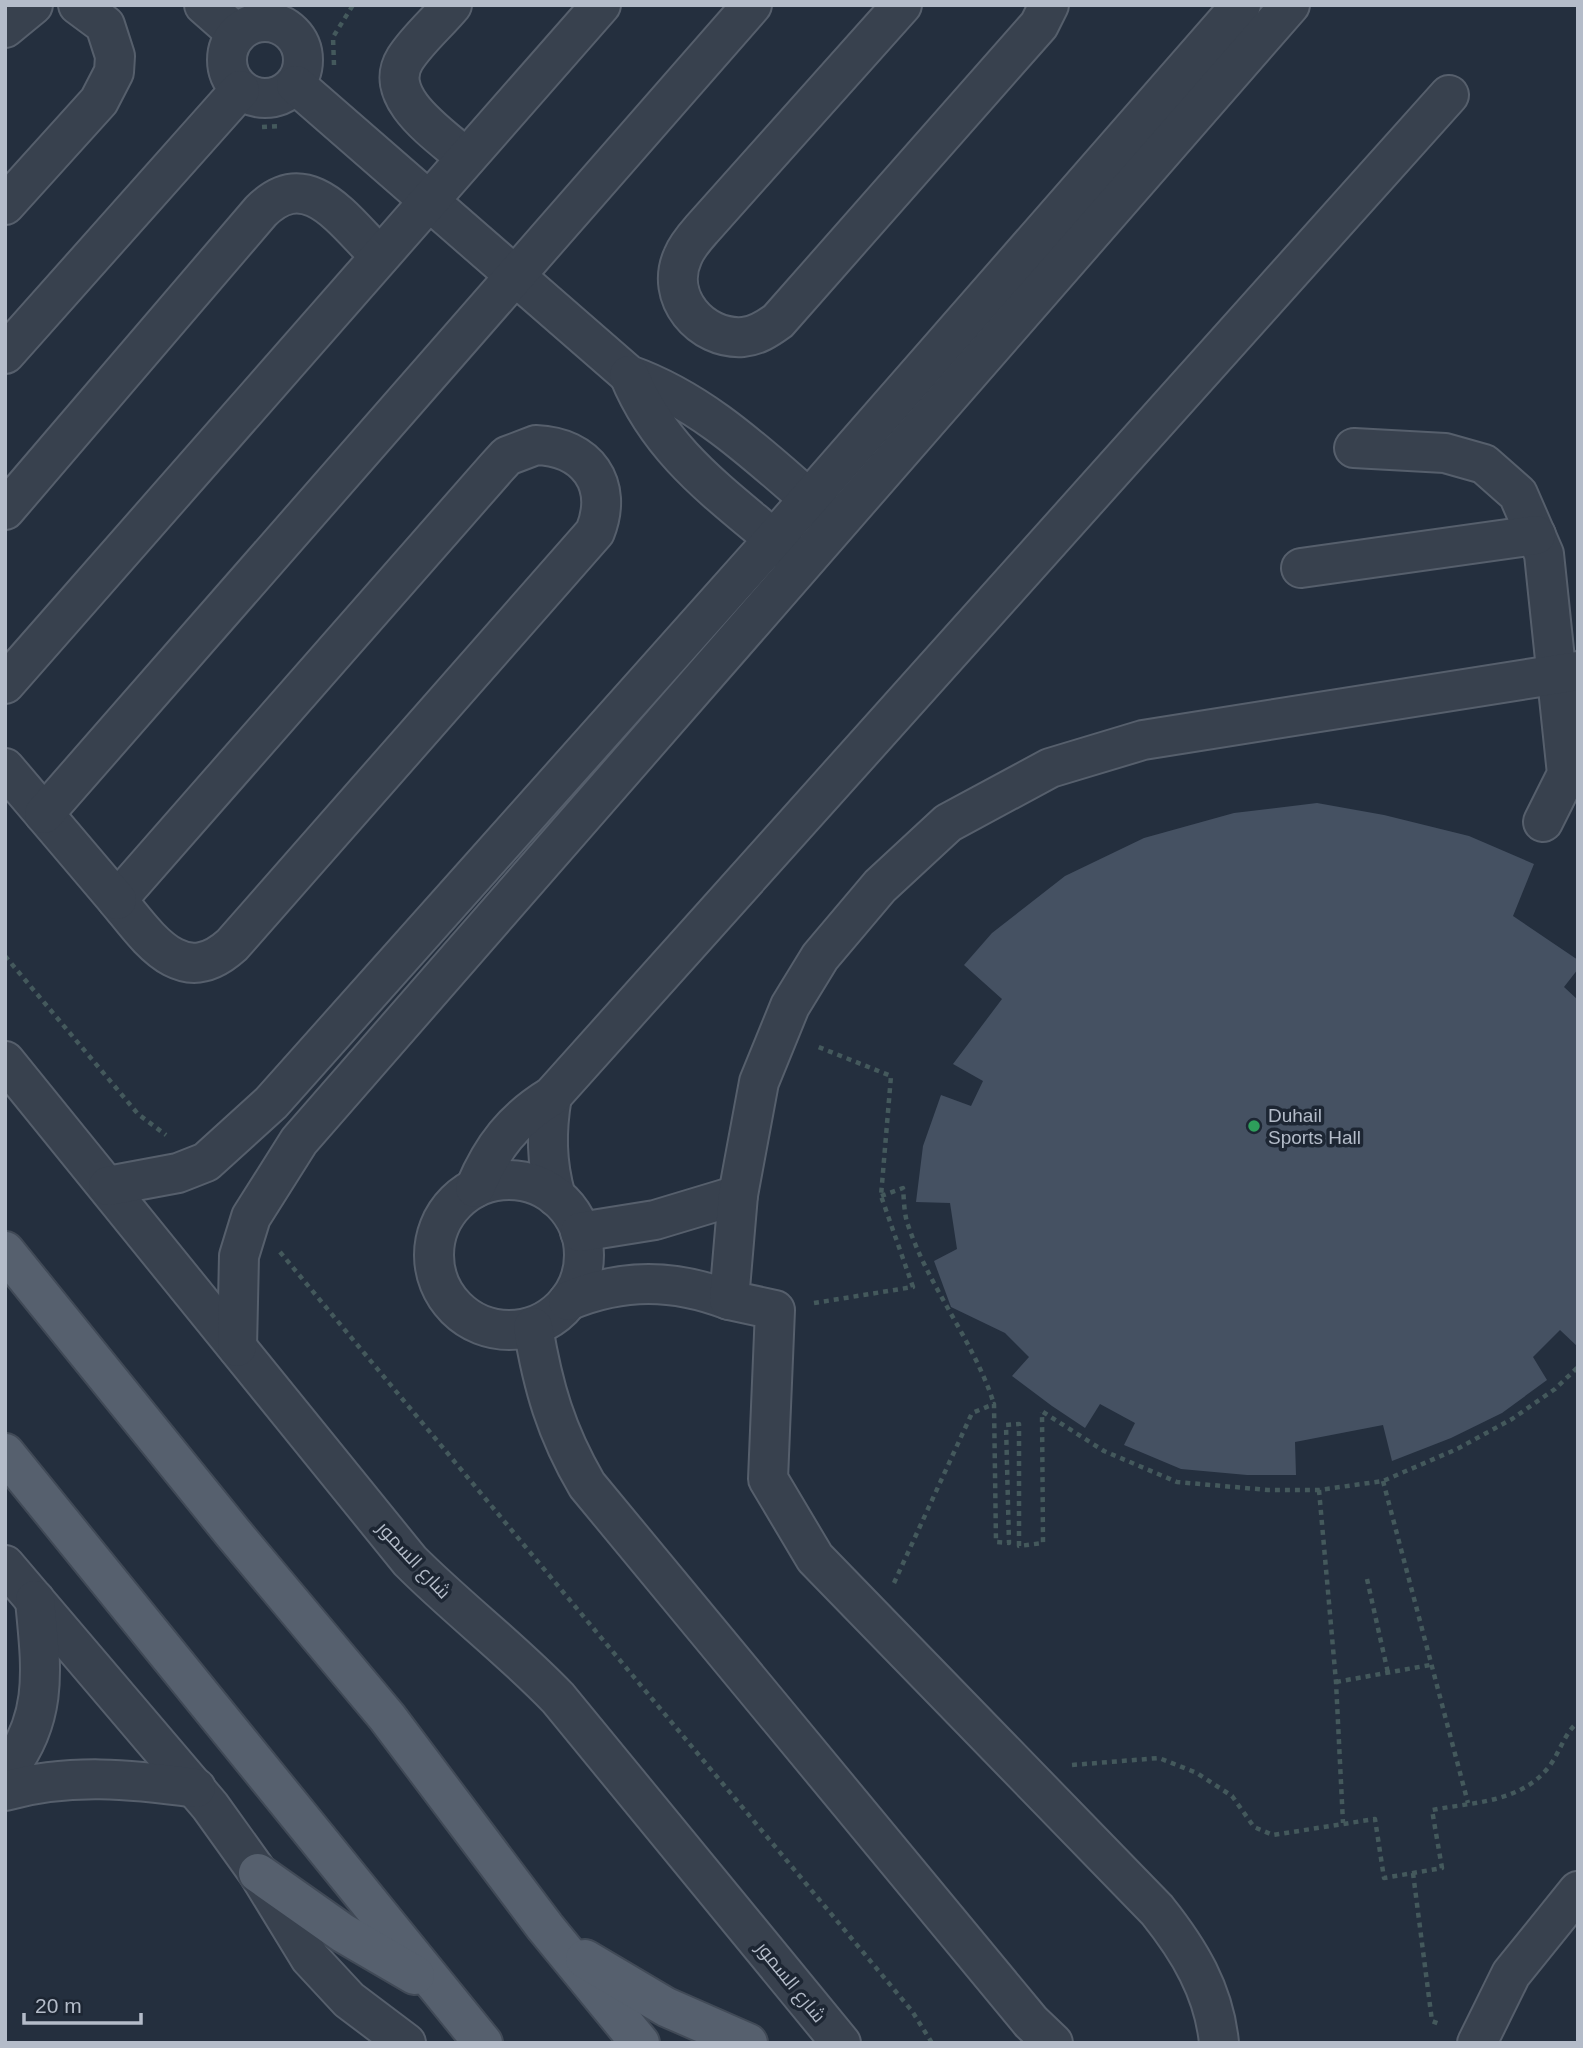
<svg xmlns="http://www.w3.org/2000/svg" width="1583" height="2048" font-family="Helvetica,Cairo,sans-serif">
<rect width="100%" height="100%" fill="#242f3e"/>
<polygon fill="#455162" points="1317,803 1384,815 1469,836 1534,864 1513,916 1578,960 1578,969 1564,987 1578,1000 1578,1347 1560,1330 1533,1357 1547,1380 1502,1413 1451,1438 1392,1461 1383,1425 1295,1442 1296,1475 1247,1475 1181,1469 1124,1445 1135,1423 1100,1404 1085,1428 1052,1406 1012,1376 1029,1357 1005,1333 951,1307 934,1261 957,1249 950,1203 916,1202 923,1146 941,1095 971,1106 983,1081 953,1064 1002,999 964,965 992,933 1065,876 1144,838 1234,813"/>
<g fill="none" stroke-linecap="round" stroke-linejoin="round">
<defs>
<g id="minor">
<polyline points="204,5 237,34"/>
<path d="M452,5C437,23 417,40 405,59C381,98 442,136 466,158"/>
<path d="M902,5L702,229C695,237 687,246 683,256C664,297 701,340 743,337C756,336 767,329 778,321L1039,25L1049,5"/>
<circle cx="265" cy="60" r="38"/>
<polyline points="5,28 33,5"/>
<path d="M296,85L629,375C708,403 766,463 829,516"/>
<polyline points="5,205 99,101 114,72 115,56 105,25 78,5"/>
<polyline points="5,354 240,90"/>
<path d="M629,375C663,458 728,498 792,555"/>
<path d="M536,445C587,447 614,484 595,532L232,945C181,991 148,937 117,900L496,468L507,456Z"/>
<polyline points="1354,448 1445,453 1484,464 1518,494 1544,554 1567,774 1543,822"/>
<path d="M5,510L261,211C309,164 345,223 380,256"/>
<polyline points="1301,568 1536,535"/>
<polyline points="5,684 601,5"/>
<polyline points="5,768 117,900"/>
<polyline points="44,814 752,5"/>
<path d="M5,1061L410,1561C458,1609 511,1649 558,1698L841,2043"/>
<path d="M552,1096C546,1131 546,1162 556,1197"/>
<circle cx="509" cy="1255" r="75"/>
<polyline points="108,1186 178,1173 206,1162 271,1103 774,539 1241,5"/>
<path d="M475,1188C492,1147 514,1119 552,1096L1449,95"/>
<polyline points="580,1232 655,1220 738,1195"/>
<path d="M568,1301C623,1278 674,1279 729,1300"/>
<path d="M533,1327C543,1387 556,1432 587,1485L1031,2022L1053,2043"/>
<polyline points="237,1347 239,1256 251,1217 299,1141 1290,5"/>
<polyline points="5,1565 210,1806 258,1873 310,1958 349,2000 406,2043"/>
<path d="M5,1773C50,1718 41,1666 35,1600"/>
<path d="M5,1791C69,1773 131,1779 196,1788"/>
<path d="M1219,2043C1214,1991 1189,1950 1157,1910L815,1558L768,1479L775,1310L729,1300L738,1195L759,1082L790,1006L820,957L880,886L948,823L1050,768L1143,740L1578,671"/>
<polyline points="1477,2043 1511,1974 1578,1891"/>
</g>
<g id="major">
<polyline points="5,1251 233,1533 387,1717 545,1927 640,2043"/>
<polyline points="5,1453 483,2043"/>
<polyline points="258,1873 343,1933 415,1975"/>
<polyline points="585,1959 666,2007 748,2043"/>
</g>
</defs>
<use href="#minor" stroke="#565f6c" stroke-width="42"/>
<use href="#major" stroke="#414a57" stroke-width="42"/>
<g stroke="#44595c" stroke-width="4.5" stroke-dasharray="5 5" stroke-linecap="butt">
<polyline points="334,65 333,37 353,5"/>
<polyline points="262,127 281,126"/>
<polyline points="5,956 138,1114 166,1135"/>
<path d="M881,1196L903,1188C904,1200 904,1214 908,1225C929,1288 974,1341 994,1404"/>
<polyline points="280,1252 912,2011 932,2043"/>
<polyline points="814,1303 913,1287 881,1196 891,1076 816,1046"/>
<polyline points="1043,1412 1104,1451 1177,1482 1268,1490 1319,1490 1383,1481 1457,1449 1512,1419 1555,1389 1578,1367"/>
<polyline points="1383,1481 1468,1803"/>
<polyline points="1319,1490 1336,1682 1343,1823"/>
<polyline points="1367,1579 1388,1673"/>
<polyline points="894,1583 972,1413 994,1404 996,1542 1009,1543 1006,1425 1019,1424 1019,1546 1043,1543 1042,1412"/>
<polyline points="1336,1682 1430,1665"/>
<path d="M1072,1765L1159,1758L1197,1773L1232,1796L1254,1827L1273,1835L1375,1819L1384,1878L1442,1868L1432,1810C1473,1802 1519,1803 1548,1768C1560,1753 1563,1735 1578,1722"/>
<polyline points="1413,1873 1432,2021 1442,2025"/>
</g>
<use href="#minor" stroke="#38414e" stroke-width="38"/>
<use href="#major" stroke="#56606e" stroke-width="38"/>
</g>
<circle fill="#2e9e5b" stroke="#1d2633" stroke-width="2.5" cx="1254" cy="1126" r="7"/>
<g text-anchor="middle" dominant-baseline="central" stroke-width="7" stroke-linejoin="round" paint-order="stroke">
<g font-size="19" fill="#b4bcc9" stroke="#1d2633" text-anchor="start">
<text x="1268" y="1115">Duhail<tspan x="1268" dy="22">Sports Hall</tspan></text>
</g>
<g font-size="19" fill="#b4bcc9" stroke="#1d2633">
<text transform="translate(414 1560) rotate(47)">شارع السمور</text>
<text transform="translate(791 1982) rotate(51)">شارع السمور</text>
</g>
</g>
<rect width="1583" height="2048" fill="none" stroke="#b4bcc9" stroke-width="14"/>
<path d="M24 2013v10h117v-10" fill="none" stroke="#b4bcc9" stroke-width="3.5"/>
<text x="35" y="2013" font-size="21" fill="#b4bcc9" stroke="#1d2633" stroke-width="5" paint-order="stroke">20 m</text>
</svg>
